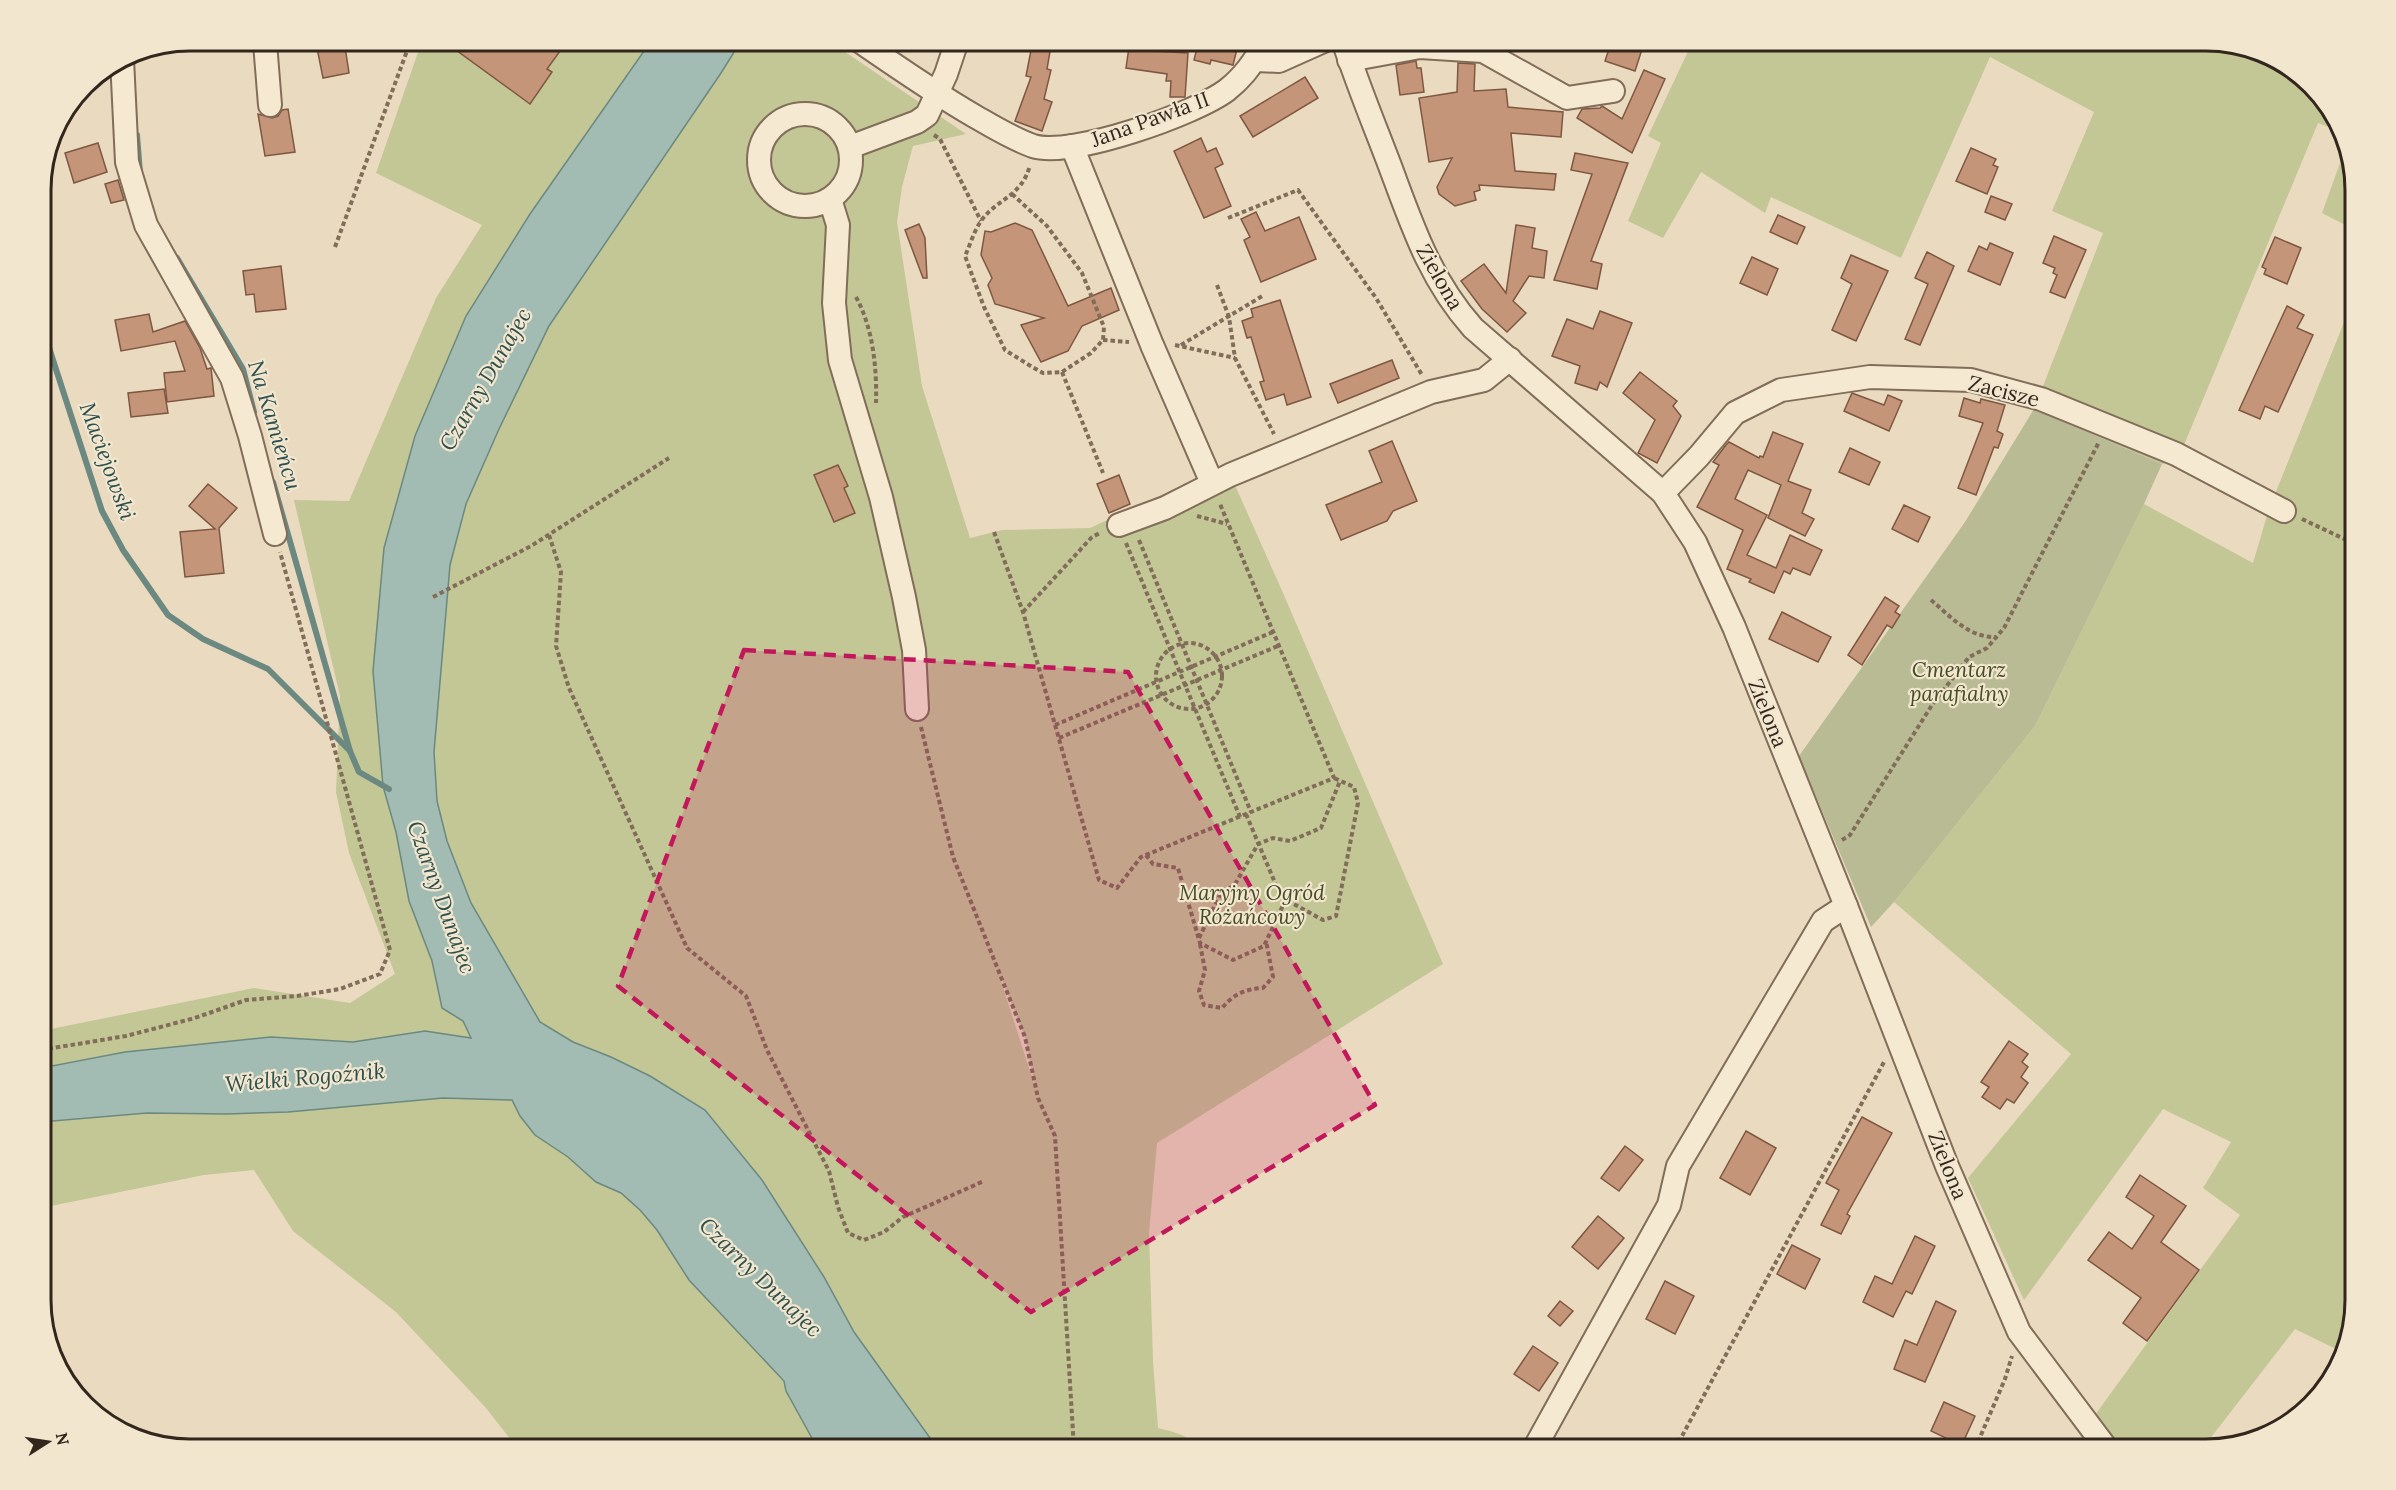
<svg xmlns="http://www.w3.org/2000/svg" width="2396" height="1490" font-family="Lora,serif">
<rect width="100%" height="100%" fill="#eadbc0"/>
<g fill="#c3c695" fill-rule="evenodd">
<polygon points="422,41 651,41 530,214 466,316 383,786 396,832 409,901 432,961 442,1008 463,1021 471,1038 425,1031 353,1042 271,1037 125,1052 41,1068 41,1031 254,988 350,1003 395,974 349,853 336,792 340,696 294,500 349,501 436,298 482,225 376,173"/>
<path d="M741,41H829L966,134L913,146L902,187L897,222L922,386L970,538L1002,530L1090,528L1226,465L1283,593L1443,964L1157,1143L1149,1233L1153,1361L1158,1428C1173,1432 1191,1435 1198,1449H938L854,1332L824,1277L762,1180L705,1110L650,1076L611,1057L573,1042L540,1022L471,903L447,841L437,801L434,752L450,565L466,504L499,429L549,326ZM1001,977L1025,1037L1036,1090L1000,978Z"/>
<polygon points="1693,41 2206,41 2289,65 2336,115 2340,131 2318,123 2184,445 2175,460 2162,464 2034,409 2103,233 2052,211 2094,112 1990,57 1901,258 1771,197 1765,213 1701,172 1663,238 1628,221 1661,143 1648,136"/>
<polygon points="2345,149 2355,189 2355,230 2322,213"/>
<polygon points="2355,295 2355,1301 2340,1351 2295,1329 2202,1449 2120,1449 2095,1415 2240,1215 2203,1188 2231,1142 2163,1109 2024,1300 1968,1178 2071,1054 1894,902 2035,726 2144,504 2253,563 2269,509"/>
<polygon points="443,1098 512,1100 520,1116 568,1157 596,1182 621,1193 640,1210 784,1381 786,1391 818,1449 518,1449 486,1408 396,1312 293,1231 254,1170 204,1175 41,1208 41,1122 147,1113 227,1114 288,1112"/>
</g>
<polygon fill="#b8bb94" points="2034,409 2162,464 2144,504 2035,726 1894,902 1871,927 1799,756 1965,522"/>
<polygon fill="#a2bcb3" stroke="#6b8980" stroke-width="1.5" points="651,41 741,41 721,73 549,326 499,429 466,504 450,565 434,752 437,801 447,841 471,903 540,1022 573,1042 611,1057 650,1076 705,1110 762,1180 824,1277 854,1332 938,1449 818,1449 786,1391 784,1381 689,1280 657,1230 640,1210 621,1193 596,1182 568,1157 535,1135 520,1116 512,1100 443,1098 288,1112 227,1114 147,1113 41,1122 41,1068 125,1052 271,1037 353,1042 425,1031 471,1038 463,1021 442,1008 432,961 409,901 396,832 383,786 373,671 384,548 415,436 466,316 530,214"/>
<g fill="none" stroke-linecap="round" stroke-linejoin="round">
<g stroke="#6b8980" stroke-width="6">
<polyline points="137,135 140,173"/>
<polyline points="177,258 243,369 254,412"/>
<polyline points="41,323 102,511 123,550 168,615 203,639 268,669 350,751 359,772 389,789"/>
<polyline points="273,482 350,751"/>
</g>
</g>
<g fill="#c59579" stroke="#7e5741" stroke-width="1.5">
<polygon points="329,40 344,40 349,73 323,78 316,43"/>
<polygon points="464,40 509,40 518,48 524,40 568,40 547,69 552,72 530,104 456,50"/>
<polygon points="1033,40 1052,40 1047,69 1051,70 1044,99 1052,102 1042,131 1015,121 1031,77 1026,76"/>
<polygon points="1130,40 1154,42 1153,51 1188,53 1185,97 1170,97 1171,81 1166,81 1167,74 1126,68"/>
<polygon points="1199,40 1237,49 1233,65 1211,60 1210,64 1194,60"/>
<polygon points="1612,40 1645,40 1635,71 1605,61"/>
<polygon points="1416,61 1417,68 1421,68 1424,92 1400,95 1396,65"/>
<polygon points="1458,63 1475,64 1474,91 1506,89 1508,107 1563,112 1561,137 1511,133 1515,171 1556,174 1554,190 1479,185 1480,190 1474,192 1476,200 1455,206 1439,194 1437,187 1452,158 1429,162 1419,98 1457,92"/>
<polygon points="1644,70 1665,79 1632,153 1577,118 1582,109 1600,108 1602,106 1622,119"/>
<polygon points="1305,77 1318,98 1253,137 1240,116"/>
<polygon points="288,109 295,152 265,156 258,114 272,118 278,116 282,110"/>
<polygon points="1201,138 1207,152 1216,148 1223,164 1215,168 1231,206 1204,218 1174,151"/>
<polygon points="98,143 107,172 74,183 65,153"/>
<polygon points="1971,148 1996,159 1993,165 1998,167 1987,194 1956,181"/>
<polygon points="1575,153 1628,163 1591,261 1602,264 1597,289 1554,280 1592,174 1571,170"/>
<polygon points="118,180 124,200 111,203 105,184"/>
<polygon points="1991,196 2012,204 2005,220 1985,212"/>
<polygon points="1256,212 1265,231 1299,217 1316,259 1261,282 1244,240 1250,237 1241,219"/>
<polygon points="1778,215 1805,227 1797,244 1770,232"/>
<polygon points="1015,223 1032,230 1068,306 1111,288 1119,310 1082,326 1068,351 1041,362 1021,325 1044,318 995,304 988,285 992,278 981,255 985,231 991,232"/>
<polygon points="919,224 925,238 927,278 923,278 905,230"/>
<polygon points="1516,225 1535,228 1532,248 1547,251 1544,278 1529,276 1513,301 1526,313 1507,332 1482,309 1461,281 1484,264 1506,293"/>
<polygon points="2054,236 2086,250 2065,298 2050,292 2057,275 2053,273 2055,268 2043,263"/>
<polygon points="2275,237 2301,248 2287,284 2264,274 2266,269 2262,267"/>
<polygon points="1990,243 2013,253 2000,285 1968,271 1979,246 1987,250"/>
<polygon points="1927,252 1954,266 1920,345 1905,339 1928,284 1915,278"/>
<polygon points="1851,255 1888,271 1856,341 1832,330 1852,284 1841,278"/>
<polygon points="1752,257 1778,269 1767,295 1740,283"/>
<polygon points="281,266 286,309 256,312 254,294 246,295 243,271"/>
<polygon points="1280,300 1311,397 1287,405 1284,394 1266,400 1260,382 1264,381 1251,337 1247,338 1242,321 1253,317 1251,309"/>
<polygon points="2287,306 2304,315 2297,328 2313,335 2278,412 2265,406 2260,419 2239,410"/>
<polygon points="1600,311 1632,323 1607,387 1600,382 1597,390 1575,383 1580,366 1552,356 1567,319 1593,329"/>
<polygon points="149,314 153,332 185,321 200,348 207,369 211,368 214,396 167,402 164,373 185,371 175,341 121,351 115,320"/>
<polygon points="1392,360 1399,378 1338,403 1330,384"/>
<polygon points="1640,372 1677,401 1673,406 1681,416 1657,463 1638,453 1655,420 1623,393"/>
<polygon points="164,389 168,413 131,417 128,393"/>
<polygon points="1852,393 1884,405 1888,395 1902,401 1889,431 1844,411"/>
<polygon points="1964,398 1980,403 1981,399 2005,405 1997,431 2003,434 1998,448 1994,447 1976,495 1958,488 1983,423 1959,416"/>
<polygon points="1773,432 1803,444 1788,481 1811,490 1802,513 1814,519 1805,536 1768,518 1781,485 1748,470 1735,499 1767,515 1747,555 1776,568 1790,535 1822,550 1810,575 1793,568 1790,574 1784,571 1774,593 1749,582 1751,579 1727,569 1743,530 1697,507 1719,465 1713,462 1726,445 1729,442 1759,458 1760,456 1763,457"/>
<polygon points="1392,441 1417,501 1393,511 1387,521 1341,540 1326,505 1382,482 1369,451"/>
<polygon points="1850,448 1880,462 1869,485 1839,472"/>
<polygon points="838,465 848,486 844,488 855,513 834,522 814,475"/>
<polygon points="1119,475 1130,504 1109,513 1097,484"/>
<polygon points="208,484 237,508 219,528 224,573 185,577 180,532 215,529 189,506"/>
<polygon points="1904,505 1930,517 1918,542 1892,529"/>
<polygon points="1885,597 1899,606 1895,612 1900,615 1892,628 1887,625 1862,665 1848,655"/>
<polygon points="1782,612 1831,637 1818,662 1769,639"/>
<polygon points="2009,1041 2028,1054 2022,1062 2028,1067 2021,1077 2028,1083 2014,1103 2007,1099 2000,1109 1982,1097 1989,1087 1981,1082"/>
<polygon points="1862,1117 1892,1133 1847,1214 1850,1216 1841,1234 1821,1225 1839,1190 1826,1183"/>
<polygon points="1746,1131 1776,1148 1750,1195 1720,1178"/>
<polygon points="1625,1146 1643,1160 1619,1191 1601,1178"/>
<polygon points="2140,1175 2186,1206 2161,1242 2199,1270 2147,1341 2123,1323 2141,1298 2088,1260 2109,1232 2132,1249 2154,1216 2126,1197"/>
<polygon points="1598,1216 1624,1238 1598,1269 1572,1247"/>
<polygon points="1915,1236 1935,1246 1912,1294 1906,1291 1893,1317 1863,1302 1875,1276 1892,1284"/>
<polygon points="1792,1245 1820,1259 1805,1289 1777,1274"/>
<polygon points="1665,1281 1694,1296 1675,1334 1646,1319"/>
<polygon points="1560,1301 1573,1311 1560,1326 1548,1316"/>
<polygon points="1936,1301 1956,1311 1925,1382 1894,1369 1905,1340 1917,1345"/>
<polygon points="1533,1346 1558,1363 1539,1391 1514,1374"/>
<polygon points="1944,1402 1975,1416 1960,1449 1941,1449 1946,1438 1931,1431"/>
</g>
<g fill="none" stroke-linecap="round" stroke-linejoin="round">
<defs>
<g id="minor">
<polyline points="268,40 265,43 270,105"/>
<path d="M858,40C897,67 936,94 976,117C995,128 1013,139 1033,146C1071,158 1195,114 1227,90C1245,76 1256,60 1266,40"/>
<path d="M1343,40C1357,83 1374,124 1390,166C1412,225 1430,280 1473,328L1663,493L1695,542L1734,627L1846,906L1947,1166L2019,1332L2107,1449"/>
<polyline points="122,59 127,162 146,225 232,378 250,436 275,534"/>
<polyline points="1256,60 1279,61 1326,40"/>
<polyline points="1349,60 1420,47 1483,51 1567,98 1613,91"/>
<circle cx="805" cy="160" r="46"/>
<polyline points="1072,146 1152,345 1212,483"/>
<polyline points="850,147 917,122 927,115 946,74 955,47 951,40"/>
<polyline points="830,199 838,225 834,303 840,360 881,497 904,597 914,650 917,709"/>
<polyline points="1663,493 1699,456 1735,413 1781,390 1870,377 1971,380 2041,399 2176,454 2284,511"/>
<polyline points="1119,525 1165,508 1230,475 1431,392 1484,380 1510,359"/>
<polyline points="1534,1449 1669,1205 1678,1166 1823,921 1846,906"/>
</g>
</defs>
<use href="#minor" stroke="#816d59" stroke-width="26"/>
<g stroke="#816d59" stroke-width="4" stroke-dasharray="4.5 3" stroke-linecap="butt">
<polyline points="934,135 940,139 981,221"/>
<path d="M1012,194L1047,226L1082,273L1104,327L1103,340L1091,353L1062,372L1043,373L1029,365L1005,350L984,307L965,256C970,245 974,231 981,221C996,199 1022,197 1030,165"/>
<polyline points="1228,218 1298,190 1376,298 1422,375"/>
<polyline points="335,247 411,40"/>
<polyline points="1217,285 1229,317 1235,358 1274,434"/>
<path d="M856,297C873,328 877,368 876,403"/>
<polyline points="1103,340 1129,342"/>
<polyline points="1175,345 1235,358"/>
<polyline points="1181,345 1264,295"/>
<polyline points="1062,372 1103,473"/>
<polyline points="1197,516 1227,524"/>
<polyline points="2302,519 2355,544"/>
<polyline points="994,532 1023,612 1099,880 1117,888 1141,857 1334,778 1220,504"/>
<polyline points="549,535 561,572 556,646 569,688 687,948 746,996 767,1050 829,1171 838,1207 848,1233 864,1240 884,1232 903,1217 984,1181"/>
<polyline points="1139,540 1251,812"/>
<polyline points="1126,543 1240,817"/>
<polyline points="433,597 531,546 669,458"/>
<path d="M1931,600C1950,616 1969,638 1996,637"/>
<polyline points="1023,612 1092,537 1100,533"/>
<circle cx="1189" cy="676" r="33"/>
<polyline points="1055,725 1273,632"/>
<polyline points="921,727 953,857 1025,1037 1038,1098 1055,1136 1074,1449"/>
<polyline points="1059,738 1278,646"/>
<polyline points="1246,814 1281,897 1323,920 1336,916 1358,803 1354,787 1334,778"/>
<polyline points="1842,840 1850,835 1932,705 1969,657 1987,648 2004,628 2099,442"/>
<polyline points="1146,855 1153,864 1178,868 1200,943 1233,960 1264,946 1286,899"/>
<polyline points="1199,938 1222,891 1234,886 1258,844 1273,838 1290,841 1321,828 1340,781"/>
<path d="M1200,944L1205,970L1199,991L1204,1005L1222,1008C1234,994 1245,989 1263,988L1273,977L1266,941"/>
<polyline points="41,1050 126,1036 195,1018 246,1000 297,996 340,989 380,974 390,950 280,552"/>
<polyline points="1675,1449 1884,1062"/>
<polyline points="1975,1449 2005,1379 2012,1356"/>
</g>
<use href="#minor" stroke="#f5e9d2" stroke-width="22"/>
</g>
<path fill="#c2185b" fill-opacity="0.2" stroke="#c2185b" stroke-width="4.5" stroke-dasharray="12 8" stroke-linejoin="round" d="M744,650L1128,672L1375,1105L1031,1312L618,986Z"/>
<g text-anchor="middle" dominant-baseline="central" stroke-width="4.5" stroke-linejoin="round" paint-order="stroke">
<g font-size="21" fill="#32261d" stroke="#f2e6cf">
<text transform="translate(1150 119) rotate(-20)">Jana Pawła II</text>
<text transform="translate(1440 277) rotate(60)">Zielona</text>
<text transform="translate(2004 391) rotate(14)">Zacisze</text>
<text transform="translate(1768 713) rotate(68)">Zielona</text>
<text transform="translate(1948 1165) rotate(68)">Zielona</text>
</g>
<g font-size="21" font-style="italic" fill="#444d25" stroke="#f2e6cf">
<text x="1959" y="669">Cmentarz<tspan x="1959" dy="24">parafialny</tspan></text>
<text x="1252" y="892">Maryjny Ogród<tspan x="1252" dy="24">Różańcowy</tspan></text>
</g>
<g font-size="22" font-style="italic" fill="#2d504d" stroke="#f2e6cf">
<text transform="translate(485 379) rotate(-60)">Czarny Dunajec</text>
<text transform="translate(275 425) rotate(73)">Na Kamieńcu</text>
<text transform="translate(108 461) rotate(70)">Maciejowski</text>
<text transform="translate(442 897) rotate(70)">Czarny Dunajec</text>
<text transform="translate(305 1077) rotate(-5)">Wielki Rogoźnik</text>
<text transform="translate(761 1277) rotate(44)">Czarny Dunajec</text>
</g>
</g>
<path d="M0 0H2396V1490H0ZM190 51H2206A139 139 0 0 1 2345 190V1300A139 139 0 0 1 2206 1439H190A139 139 0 0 1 51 1300V190A139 139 0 0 1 190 51Z" fill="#f2e6cf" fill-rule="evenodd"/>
<path fill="none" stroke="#32261d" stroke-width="3" d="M190 51H2206A139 139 0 0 1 2345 190V1300A139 139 0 0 1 2206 1439H190A139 139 0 0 1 51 1300V190A139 139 0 0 1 190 51Z"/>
<g transform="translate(48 1442) rotate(78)" stroke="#f2e6cf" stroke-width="4.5" paint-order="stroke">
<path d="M0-4.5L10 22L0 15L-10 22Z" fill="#32261d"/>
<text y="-9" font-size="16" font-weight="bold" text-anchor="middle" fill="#32261d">N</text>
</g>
</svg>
